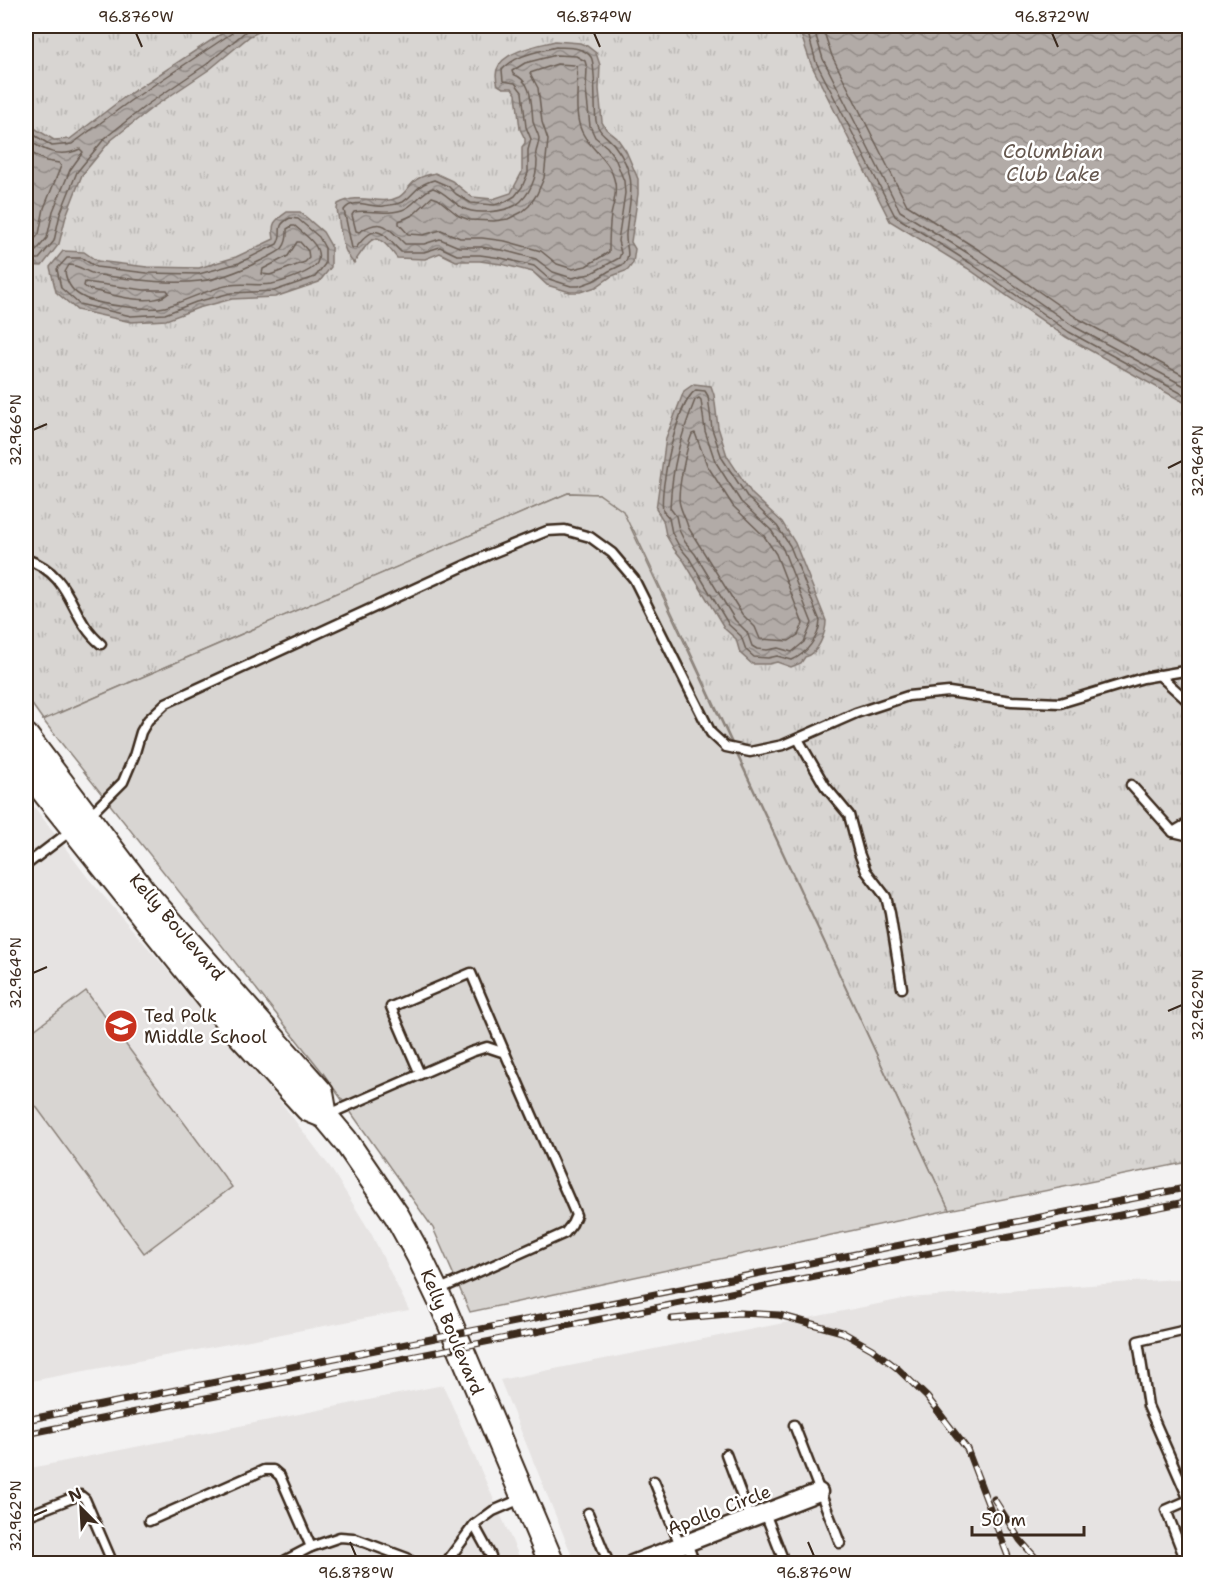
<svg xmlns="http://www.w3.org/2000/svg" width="1215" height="1589" font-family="'Shantell Sans',sans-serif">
<defs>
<pattern id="grass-tufts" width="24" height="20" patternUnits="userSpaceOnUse" patternTransform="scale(1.5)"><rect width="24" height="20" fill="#d8d5d2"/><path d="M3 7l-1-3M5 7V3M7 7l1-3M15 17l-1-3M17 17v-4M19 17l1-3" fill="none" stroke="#bab7b4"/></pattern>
<pattern id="water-waves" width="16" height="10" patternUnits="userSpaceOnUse" patternTransform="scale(1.5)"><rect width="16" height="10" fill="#b2aba7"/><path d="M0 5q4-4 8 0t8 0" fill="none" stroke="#928b87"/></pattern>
</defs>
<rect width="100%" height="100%" fill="#f3f2f2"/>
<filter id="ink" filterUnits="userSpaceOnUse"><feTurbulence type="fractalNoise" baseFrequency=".0167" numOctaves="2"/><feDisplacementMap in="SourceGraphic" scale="12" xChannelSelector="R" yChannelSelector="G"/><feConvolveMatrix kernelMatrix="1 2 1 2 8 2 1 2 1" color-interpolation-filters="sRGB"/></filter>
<g filter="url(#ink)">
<g fill="#e6e3e2">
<polygon points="26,796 88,878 277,1097 330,1167 371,1233 409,1310 26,1382"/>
<polygon points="1189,1278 1189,1563 575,1563 500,1380 908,1298"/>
<polygon points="443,1385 522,1563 26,1564 26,1469"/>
</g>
<polygon fill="url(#grass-tufts)" stroke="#8a8078" stroke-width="1.5" points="26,26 1189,26 1189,1162 949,1210 634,531 599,494 568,493 43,720 26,696"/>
<g fill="#d8d5d2" stroke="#8a8078" stroke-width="1.5">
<polygon points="568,493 599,494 623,511 949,1210 470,1312 433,1228 323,1073 43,720"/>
<polygon points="86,991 232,1187 144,1253 26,1093 26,1036"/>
</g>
<g fill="url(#water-waves)" stroke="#827770" stroke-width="1.5">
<polygon points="233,26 271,26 250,36 210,69 152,108 110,141 82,175 66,216 59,244 42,266 26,265 26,123 54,140 70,139 126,96"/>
<polygon points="800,26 1189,26 1189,405 1066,337 967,268 890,221 811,64 799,29"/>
<path d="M555,41L580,43L587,46L596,53L600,65L599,89L602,122L606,129L617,138L626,151L638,179V194L631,242L635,249L633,263L628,270L612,276L596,287L580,292H570L547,285L533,272L501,264L480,261H456L440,253L425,259L397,258C375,229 373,235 354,263C341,252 340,225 337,209L338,204C361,191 380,207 399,197C406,193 410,184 416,180C421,176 429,175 435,173L452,181L472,197L493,199L511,193L522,172V147L525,143V139L520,129L516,94L512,88H503L498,85C486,53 533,47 555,41Z"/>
<path d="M287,212H300L323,232L331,246V267L319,282L275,297L232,299L198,308L166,320L131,322L77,310L56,292L50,267L63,251L84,252L97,261L147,267L199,268L236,257L274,239C271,223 274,221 287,212Z"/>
<path d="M694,384L711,386L714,395L718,427L727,456L752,494L782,522L795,543L826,621C826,632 818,655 805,657L801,663L791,667L777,662L769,664H752L740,653L736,639L725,629L684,561L674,549L666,535L663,520L656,509L666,438L684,391Z"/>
</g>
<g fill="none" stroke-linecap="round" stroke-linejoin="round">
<g stroke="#6b5e55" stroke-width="1.5">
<polyline points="806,26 816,62 895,216 970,263 1069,332 1190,398"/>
<polyline points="813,26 823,59 900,211 974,257 1073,326 1190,389"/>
<polyline points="822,26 832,56 907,205 979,250 1077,318 1190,379"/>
<path d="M556,47C567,48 583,46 591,57C596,64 594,107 596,121C598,133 609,137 615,146C640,179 629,197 626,234C625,246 632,254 624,264L609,271L593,281L579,286H571L549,279L534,266L501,258L480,255H457L440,247L424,252H401C383,234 377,219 356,248H352L344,210C353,197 371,208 384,206C390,205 399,204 403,202C417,193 414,186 434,180L448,186L456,194L471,203L494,205L505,202L515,196L522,187L528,173V150L531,139L526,127L522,92L515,83L503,81L502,70C515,55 537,52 556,47Z"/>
<path d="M556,55L576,56L585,61L587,68L586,90L590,126L595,137L607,147L615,158L624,181L625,193L618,241L621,253L619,258L590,274L572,278L553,272L536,259L502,250L481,247H459L440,239L424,244H405C388,228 383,216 359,232L356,231L352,215L354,212C370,209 383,216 402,210C415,206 420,192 433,188C445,192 452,202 463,208C475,215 504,212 516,205C530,196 537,176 537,161C537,158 535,155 536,152C537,147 539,144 539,138C538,132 534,127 533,121C531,103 533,81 513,74L512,71L525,63Z"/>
<path d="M557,64L574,65L577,67C579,88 573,113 582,132C592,152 610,158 615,183C617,194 613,205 611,215C609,228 609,240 609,252L586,266L573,269L557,264L541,251L505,241L482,238H460L441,230L423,235L408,234L399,224V221L413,215L432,197L438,199L459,216L470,220L494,221L508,219L522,212L529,206L537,194L544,178L548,140L542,122L538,88L530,73Z"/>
<polyline points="26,130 52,146 72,144 130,101 232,33 235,26"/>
<path d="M26,139C43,150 59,159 80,149L83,152L70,170L53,211L47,238L36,251H26"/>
<polyline points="26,150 46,161 59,163 61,166 44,208 39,234 32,242 26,242"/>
<path d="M290,218L298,219L319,237L325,248V264L315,277L274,291L231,293L196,302L165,314L131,316L79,304L61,288L57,269L67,258H82L96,267L147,273L199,274L239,263L277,244C285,232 273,227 290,218Z"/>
<path d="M292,226H295C305,235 324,247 317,263C313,272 282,282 272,284C258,286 244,283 230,285C207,289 187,301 165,307C149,311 97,305 83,297C72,292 67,283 65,272L69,265C81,265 87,274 99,275C131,279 166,285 200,281C220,279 242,270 260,261C278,252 288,251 287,229Z"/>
<polygon points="297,242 300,242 308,251 309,258 305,262 270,275 262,274 263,269 288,256"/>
<polyline points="26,259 39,259 54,241 60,214 77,172 105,138 148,104 207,64 246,31 257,26"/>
<path d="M85,282L144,290H167L169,293C153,308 108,294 88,289L84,286Z"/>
<path d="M696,390L705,391L708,396L712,429L722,458L748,498L777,526L790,546L820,621C819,638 806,654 792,660L777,656L768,658L754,657L746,650L741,636L729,625L689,558L679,546L672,533L669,518L663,511C659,489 677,402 696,390Z"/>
<path d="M699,398L701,400L705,431L715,461L741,502L771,530L783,549L812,623L804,642L792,652L778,648L767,650L757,649L752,646L747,632L735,620L695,554L685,542L679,530L676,516L670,508C672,466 680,438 695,400Z"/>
<path d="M695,433L707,465L733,506L764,536L776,554L803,624L798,635L789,641L760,639L755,627L742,614L688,527C686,519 682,513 680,505C676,494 687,446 692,434Z"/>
</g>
<defs>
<g id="lane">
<path d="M26,559C75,576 68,617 101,644"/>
<polyline points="1159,675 1190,703"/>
<polyline points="798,739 825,786 849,815 859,853 866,871 886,897 890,913 902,988"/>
<polyline points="1131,785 1173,832 1190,822"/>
<polyline points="90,815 123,782 134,756 141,732 148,720 166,703 490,554 547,531 565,530 590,537 612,553 634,579 711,733 726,747 750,752 783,745 856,713 908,696 949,692 1012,701 1060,703 1143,678 1190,670"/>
<polyline points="1173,832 1190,836"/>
<polyline points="26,865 73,829"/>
<polyline points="420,1074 391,1007 471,973 505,1053"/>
<polyline points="327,1115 471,1052 487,1047 505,1053 576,1215 572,1224 565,1233 438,1290"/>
<polyline points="1182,1331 1138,1341 1148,1406 1189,1500 1166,1510 1187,1564"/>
<polyline points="794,1425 840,1543"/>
<polyline points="726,1454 750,1518"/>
<polyline points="654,1481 680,1545"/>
<polyline points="588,1513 609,1564"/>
<polyline points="765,1513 785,1564"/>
<polyline points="26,1516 80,1495 85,1499 113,1564"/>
<polyline points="149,1521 264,1470 273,1470 280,1476 311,1547 340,1537 353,1538 407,1558 414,1564"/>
<polyline points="687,1543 695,1564"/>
<polyline points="283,1564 286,1560 311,1547"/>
<polyline points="445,1564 474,1525"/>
<polyline points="488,1564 491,1556 474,1525 493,1511 523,1498"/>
</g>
<polyline id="street" points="632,1564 819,1492"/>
<g id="secondary">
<polyline points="26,736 143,891 321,1093 325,1116"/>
<polyline points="26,769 229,1023 308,1109 325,1116 345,1140 397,1216 419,1256 442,1304 552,1564"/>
</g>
</defs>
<use href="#lane" stroke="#3b2a1e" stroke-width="13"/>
<use href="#street" stroke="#3b2a1e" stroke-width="21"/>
<use href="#secondary" stroke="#3b2a1e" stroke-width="28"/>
<use href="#lane" stroke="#fff" stroke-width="8"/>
<use href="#street" stroke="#fff" stroke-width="16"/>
<use href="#secondary" stroke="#fff" stroke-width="24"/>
<defs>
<g id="rail">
<polyline points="672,1319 739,1313 779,1315 842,1332 872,1349 897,1368 927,1397 967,1449 1011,1564"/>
<polyline points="26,1420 1190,1187"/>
<polyline points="26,1434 1190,1201"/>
<polyline points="994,1499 1020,1540 1041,1564"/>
</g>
</defs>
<use href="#rail" stroke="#3b2a1e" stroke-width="7"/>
<use href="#rail" stroke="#fff" stroke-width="4.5" stroke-dasharray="14" stroke-linecap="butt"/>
</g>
</g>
<path fill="none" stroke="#3b2a1e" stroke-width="2" d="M136,33L142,47M594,33L600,47M1052,33L1058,47M33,430L47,424M1168,468L1182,461M33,973L47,967M1168,1011L1182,1005M33,1516L47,1510M350,1542L356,1556M808,1542L814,1556"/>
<defs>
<symbol id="school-disc" viewBox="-11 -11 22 22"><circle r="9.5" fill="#c8321e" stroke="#fff"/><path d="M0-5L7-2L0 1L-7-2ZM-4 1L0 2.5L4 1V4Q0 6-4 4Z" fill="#fff"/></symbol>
</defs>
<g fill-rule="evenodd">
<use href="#school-disc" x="102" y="1007" width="38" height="38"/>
</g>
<g text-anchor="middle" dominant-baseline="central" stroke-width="5" stroke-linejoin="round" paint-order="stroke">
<g font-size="18" fill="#3b2a1e" stroke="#fff">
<text transform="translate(177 927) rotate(49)">Kelly Boulevard</text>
<text transform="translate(452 1332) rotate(67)">Kelly Boulevard</text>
<text transform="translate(719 1510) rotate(-21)">Apollo Circle</text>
</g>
<g font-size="18" fill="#3b2a1e" stroke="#fff" text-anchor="start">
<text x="144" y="1016">Ted Polk<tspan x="144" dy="21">Middle School</tspan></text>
</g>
<g font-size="20" font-style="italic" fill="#65574e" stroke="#fff">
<text x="1053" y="151">Columbian<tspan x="1053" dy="23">Club Lake</tspan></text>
</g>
</g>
<rect width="1215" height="1589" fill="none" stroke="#fff" stroke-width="66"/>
<g transform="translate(81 1508) rotate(336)" stroke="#ffffff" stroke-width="4.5" paint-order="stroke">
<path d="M0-4.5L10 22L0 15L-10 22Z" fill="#3b2a1e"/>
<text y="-9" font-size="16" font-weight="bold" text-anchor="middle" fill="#3b2a1e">N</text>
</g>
<path d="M972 1526v9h112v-9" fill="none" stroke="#3b2a1e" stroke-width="3"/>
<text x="981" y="1526" font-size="18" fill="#3b2a1e" stroke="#ffffff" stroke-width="4.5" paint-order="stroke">50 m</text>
<rect x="33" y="33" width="1149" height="1523" fill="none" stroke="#3b2a1e" stroke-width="2"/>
<g font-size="15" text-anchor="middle" fill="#3b2a1e">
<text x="136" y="22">96.876°W</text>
<text x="594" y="22">96.874°W</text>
<text x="1052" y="22">96.872°W</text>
<text transform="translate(16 430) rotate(-90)" y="5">32.966°N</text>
<text transform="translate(1198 461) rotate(-90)" y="5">32.964°N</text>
<text transform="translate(16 973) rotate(-90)" y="5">32.964°N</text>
<text transform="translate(1198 1005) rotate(-90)" y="5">32.962°N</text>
<text transform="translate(16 1516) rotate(-90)" y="5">32.962°N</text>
<text x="356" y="1578">96.878°W</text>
<text x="814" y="1578">96.876°W</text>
</g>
</svg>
